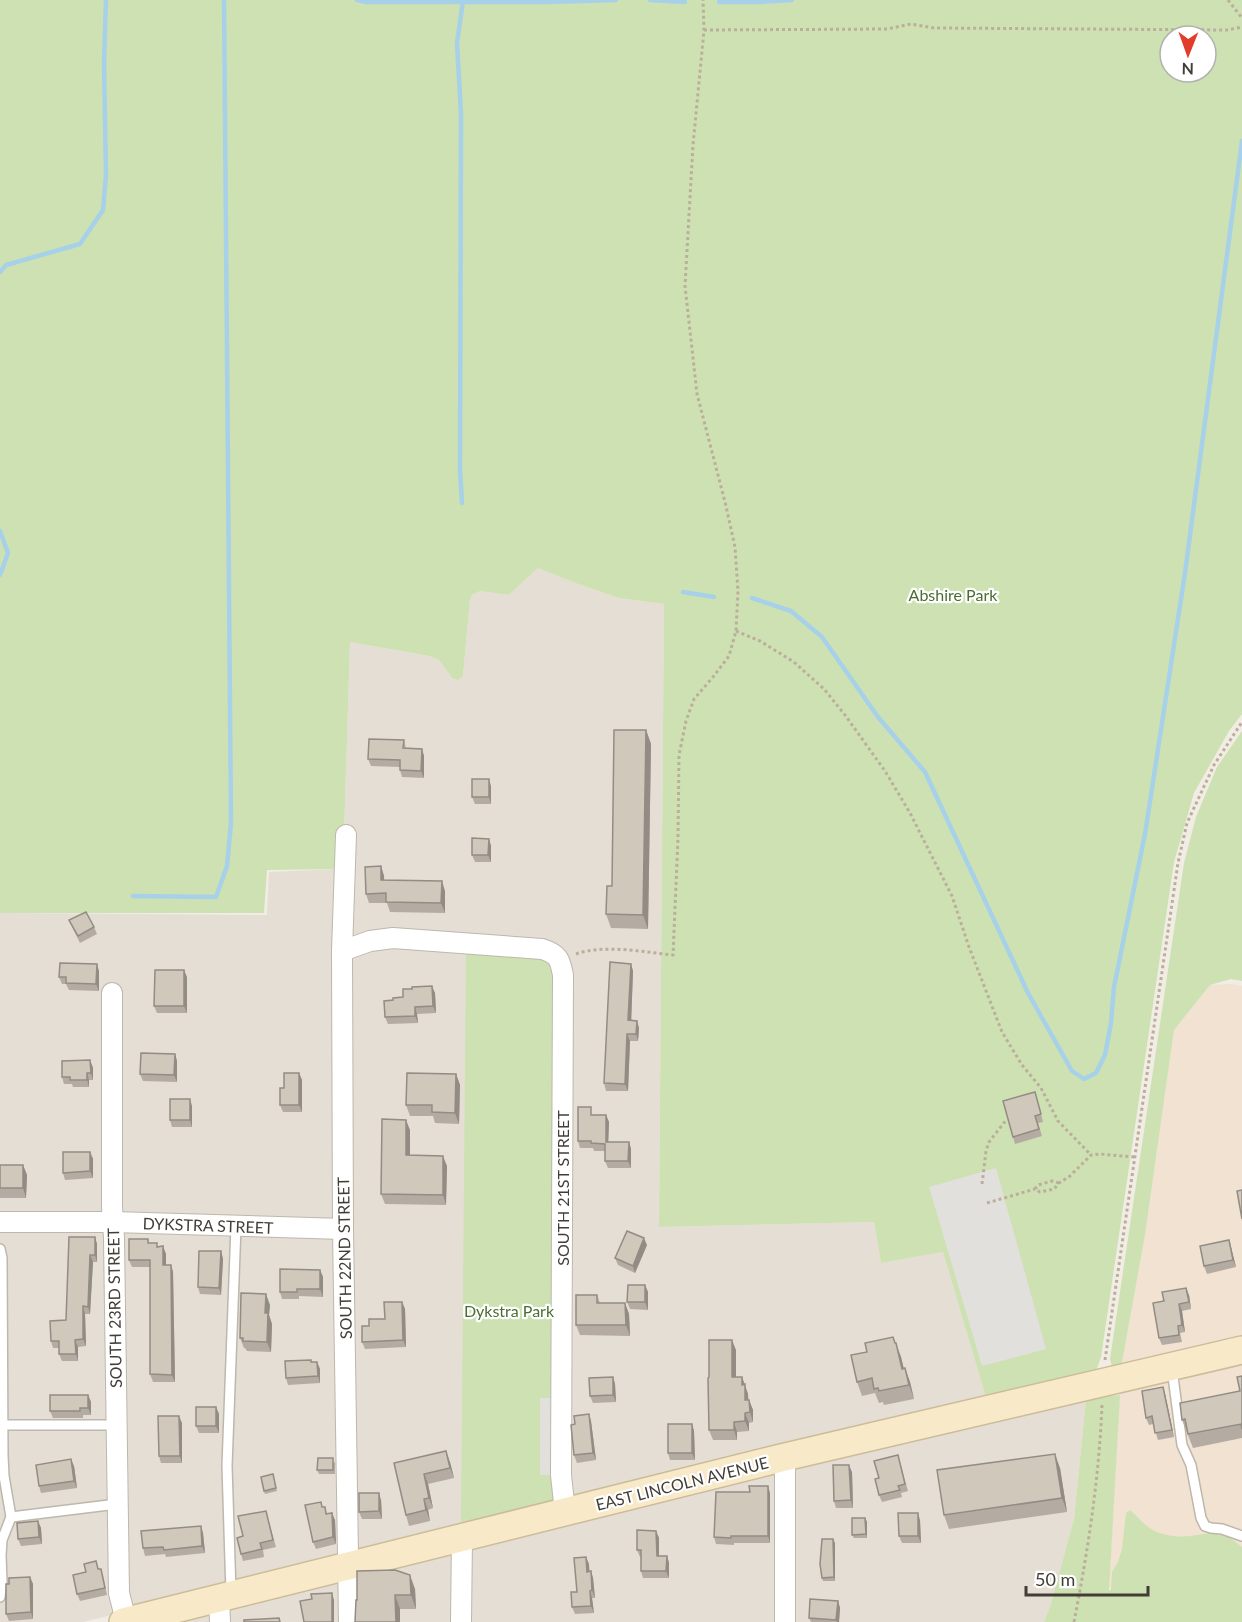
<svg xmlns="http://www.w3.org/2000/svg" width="1242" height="1622" font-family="Lato,sans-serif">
<rect width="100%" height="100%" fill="#f1ede5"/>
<g fill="#e4ded4">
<polygon points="538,568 578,584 619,598 664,604 659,1227 874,1222 881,1263 943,1252 987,1401 83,1622 0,1622 0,913 267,915 269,872 340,869 344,835 350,642 428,656 439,660 453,679 459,680 463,676 470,599 474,593 480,591 509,595"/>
<polygon points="1086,1399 1074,1519 1050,1607 1044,1622 153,1622 576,1520"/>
</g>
<polygon fill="#f1e2d2" points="1232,984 1242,986 1242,1562 1109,1588 1121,1368 1145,1235 1174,1030 1210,985"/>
<g fill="#cee1b2" fill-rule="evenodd">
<path d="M0,0H1242V714L1229,731L1194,793L1174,862L1101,1357L1096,1371L987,1401L943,1252L881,1263L874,1222L659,1227L664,604L619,598L578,584L538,568L509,595L480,591L473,594L470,599L463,676L459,680L453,679L439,660L429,656L350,642L344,835L341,869L267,870L264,913H0ZM1170,36H1206V72H1170Z"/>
<polygon points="1242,731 1242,981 1231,979 1210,985 1174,1030 1145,1235 1121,1368 1113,1370 1110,1359 1184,863 1196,817 1217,767"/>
<polygon points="466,947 521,951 555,964 554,1502 461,1527"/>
<path d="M1120,1395L1109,1591L1111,1589L1112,1572L1118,1562L1122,1549L1126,1513L1130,1510C1137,1516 1143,1524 1151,1529C1173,1542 1198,1535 1221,1531L1242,1547V1622H1044L1050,1607L1074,1519L1086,1399Z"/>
</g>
<g fill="#e2e0dd">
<polygon points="996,1168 1046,1349 982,1366 929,1187"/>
<rect x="540" y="1398" width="15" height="77"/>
</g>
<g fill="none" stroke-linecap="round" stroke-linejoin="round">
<g stroke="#a7d1e8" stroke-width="4.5">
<polyline points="357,0 366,2 547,2 616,0"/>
<polyline points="650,0 685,2"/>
<polyline points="719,2 758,2 792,0"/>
<polyline points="0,272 6,265 80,244 103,210 106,175 104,63 106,0"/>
<polyline points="462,503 460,470 461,114 457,43 463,1"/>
<polyline points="0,531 8,553 0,575"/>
<polyline points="683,592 714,597"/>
<polyline points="752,598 791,611 822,637 878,717 925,772 1028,993 1072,1071 1084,1079 1096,1073 1105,1055 1111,1023 1114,987 1145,834 1185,573 1242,141"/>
<polyline points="133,896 216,897 227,866 231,823 224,0"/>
</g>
<defs>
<g id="service">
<polyline points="0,1249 2,1258 3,1456 4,1476 11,1517 2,1540 1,1555 2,1582 0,1597"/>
<polyline points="1172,1369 1182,1445 1191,1465 1201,1518 1205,1526 1211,1528 1222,1529 1242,1536"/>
<polyline points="0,1425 116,1425"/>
<polyline points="11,1517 117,1504"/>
<polyline points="231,1593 227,1466 236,1226"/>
</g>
<g id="minor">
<polyline points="342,951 346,835"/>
<polyline points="112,993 112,1207 114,1238 119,1593 126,1621"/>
<polyline points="0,1222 113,1222 343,1229"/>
<polyline points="785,1457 785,1622"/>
<polyline points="219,1598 220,1622"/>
<path d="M349,1622L343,1229L342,951L370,941L393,938L542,949C558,954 560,959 563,975L561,1475L565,1512"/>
<polyline points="461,1622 462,1537"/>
</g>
<polyline id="secondary" points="123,1622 785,1457 1242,1350"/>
</defs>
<use href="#service" stroke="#beb7ac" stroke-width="12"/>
<use href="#minor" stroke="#beb7ac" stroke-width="22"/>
<use href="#secondary" stroke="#ccbc99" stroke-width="30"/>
<g stroke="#bbaf9c" stroke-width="3" stroke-dasharray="3 3" stroke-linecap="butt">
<polyline points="1228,0 1242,18"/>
<polyline points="704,30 887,29 911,24 934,28 1227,30 1242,27"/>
<polyline points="736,631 760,641 794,662 824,689 845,715 885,771 910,813 952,896 969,947 1002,1032 1022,1065 1041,1088 1058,1121 1091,1155"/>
<path d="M576,954C603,944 644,952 673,955L678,838L679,755L686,721L694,699L713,677L729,656L736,631L738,591L735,547L726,506L697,394L685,286L693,145L704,30L703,0"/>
<polyline points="1059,1183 1052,1181 1038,1185 1035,1189 1040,1192 1054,1189 1059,1183 1070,1176 1091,1155 1100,1154 1135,1157"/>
<polyline points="982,1184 986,1151 989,1142 1007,1119"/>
<polyline points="987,1203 1035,1189"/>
<polyline points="1105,1360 1178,863 1187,823 1214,765 1242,722"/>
<path d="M1074,1622C1088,1550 1099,1479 1102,1405"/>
</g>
<use href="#service" stroke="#fff" stroke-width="9"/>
<use href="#minor" stroke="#fff" stroke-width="20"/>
<use href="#secondary" stroke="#f8eac8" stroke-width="27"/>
</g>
<g fill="#b4aca2">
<polygon points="646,730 651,744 648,929 611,928 606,914"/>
<polygon points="404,740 406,748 422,749 424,756 424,778 402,777 400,770 400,767 371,766 368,759"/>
<polygon points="491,786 491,804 475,804 472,797"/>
<polygon points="489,839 491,846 491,862 475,862 472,855"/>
<polygon points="381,866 384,876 384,880 445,891 445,913 390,912 387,903 369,903 366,894"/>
<polygon points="69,920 94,927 97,934 80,943 72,927"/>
<polygon points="631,964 633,971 631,1020 637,1021 639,1028 638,1041 630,1041 628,1091 606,1091 604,1083"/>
<polygon points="99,971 99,991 69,990 66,984 62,984 59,977"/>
<polygon points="187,977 187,1013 157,1013 154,1006"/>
<polygon points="435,993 436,1013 417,1014 418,1023 388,1024 385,1017 393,1000 403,997"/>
<polygon points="175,1054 177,1061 177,1082 143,1081 140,1074"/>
<polygon points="90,1060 93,1068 93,1080 89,1080 89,1087 73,1087 72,1084 64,1084 62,1077"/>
<polygon points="299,1073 302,1080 302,1112 283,1112 280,1105 284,1088"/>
<polygon points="456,1074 460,1085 459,1124 435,1123 433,1116 410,1116 406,1105"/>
<polygon points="1037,1099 1043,1122 1038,1123 1042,1136 1015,1144 1013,1137"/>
<polygon points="192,1106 192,1127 172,1127 170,1120"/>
<polygon points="594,1114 594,1115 606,1115 609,1122 608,1142 629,1142 631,1149 631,1168 608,1168 605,1161 605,1151 594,1151 593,1148 580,1148 578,1141"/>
<polygon points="410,1130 410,1155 447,1166 446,1205 385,1204 381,1194"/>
<polygon points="90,1152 93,1159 93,1178 65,1180 63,1173"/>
<polygon points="0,1165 23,1165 27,1175 26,1198 0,1198"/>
<polygon points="95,1237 97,1244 97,1262 93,1262 90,1314 85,1314 86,1346 78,1347 78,1361 62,1361 59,1354 59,1348 53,1348 51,1341 66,1320"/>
<polygon points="148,1239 149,1243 158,1247 166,1254 166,1265 171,1265 173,1272 175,1382 153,1382 150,1374 150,1267 132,1267 129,1260"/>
<polygon points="1229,1240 1236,1267 1207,1274 1204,1266"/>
<polygon points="647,1245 635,1273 618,1265 615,1258"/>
<polygon points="221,1251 223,1259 221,1295 200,1294 198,1287"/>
<polygon points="320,1270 323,1277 323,1297 299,1296 299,1299 282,1299 280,1292"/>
<polygon points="645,1285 648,1292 648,1310 630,1309 627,1302"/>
<polygon points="597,1295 600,1303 625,1303 629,1314 630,1336 580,1335 576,1325"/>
<polygon points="1189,1295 1191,1309 1182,1311 1185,1332 1180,1333 1182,1342 1162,1345 1159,1338 1153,1303"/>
<polygon points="402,1302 405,1309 406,1347 365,1349 362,1342 369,1326 385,1319"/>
<polygon points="270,1305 269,1315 272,1324 271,1352 247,1351 245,1348 244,1348 240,1338"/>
<polygon points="896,1343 901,1357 904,1369 905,1368 910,1382 914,1399 884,1405 883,1402 879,1403 875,1393 862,1396 857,1382"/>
<polygon points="736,1350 736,1377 742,1377 748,1394 748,1400 749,1400 753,1410 753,1422 749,1423 749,1431 737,1432 737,1440 713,1440 709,1430 709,1377"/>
<polygon points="312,1362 317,1362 320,1369 320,1383 288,1385 286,1378"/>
<polygon points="1242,1376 1242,1438 1193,1448 1182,1420 1240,1391"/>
<polygon points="613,1377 615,1384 616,1402 593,1403 590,1396"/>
<polygon points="1163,1387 1165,1394 1174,1437 1158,1440 1153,1424 1149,1425 1146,1418"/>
<polygon points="88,1395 91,1402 91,1415 83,1415 83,1418 53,1418 50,1411"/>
<polygon points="216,1407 219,1414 219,1433 199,1433 196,1426"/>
<polygon points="591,1421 596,1460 577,1463 574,1455"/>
<polygon points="182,1423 182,1463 161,1463 159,1456"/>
<polygon points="692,1424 694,1431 695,1460 670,1460 668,1453"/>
<polygon points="335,1462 335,1474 319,1474 317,1470"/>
<polygon points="450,1462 454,1478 428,1484 433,1508 428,1510 430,1521 409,1526 406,1515 394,1463"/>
<polygon points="900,1462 908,1491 901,1493 902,1497 882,1502 879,1495 879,1478"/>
<polygon points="74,1466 77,1488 41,1493 39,1486"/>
<polygon points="1060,1468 1067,1512 949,1529 944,1515"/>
<polygon points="852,1472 853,1508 836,1508 834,1501"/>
<polygon points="273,1474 277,1491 265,1494 264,1491"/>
<polygon points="770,1493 770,1543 734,1543 734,1545 716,1544 714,1537"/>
<polygon points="381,1500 382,1519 362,1519 359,1512"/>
<polygon points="321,1502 322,1507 325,1507 327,1514 335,1520 336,1544 316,1549 313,1542"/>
<polygon points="268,1518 276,1547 263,1550 264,1557 243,1561 241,1554 243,1536"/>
<polygon points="865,1518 867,1522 867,1538 854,1538 852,1535"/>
<polygon points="920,1520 921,1543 902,1543 899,1536"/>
<polygon points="38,1521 41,1528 42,1544 21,1546 18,1539"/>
<polygon points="201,1526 203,1533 205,1553 166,1557 165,1554 145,1556 143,1548"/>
<polygon points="656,1531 659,1538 659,1556 667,1556 669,1563 669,1578 643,1578 641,1571 641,1557 640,1557 637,1550"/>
<polygon points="835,1543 835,1581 823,1581 822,1578"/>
<polygon points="589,1564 589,1571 591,1571 593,1578 595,1598 592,1598 594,1613 575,1614 572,1607 577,1592"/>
<polygon points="99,1569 103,1576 107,1595 80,1601 77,1594"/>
<polygon points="30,1577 33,1584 33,1619 9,1621 6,1614 9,1584"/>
<polygon points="415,1589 416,1609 400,1609 356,1600"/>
<polygon points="838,1601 840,1608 839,1622 811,1622 809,1618"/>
</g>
<g fill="#928c84">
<polygon points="646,730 651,744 648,929 643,915"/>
<polygon points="422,749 424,756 424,778 421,771"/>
<polygon points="489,779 491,786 491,804 489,797"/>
<polygon points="489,839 491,846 491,862 488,855"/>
<polygon points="381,866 384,876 385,890 381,880"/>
<polygon points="442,881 445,891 445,913 441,903"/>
<polygon points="97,964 99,971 99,991 96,984"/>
<polygon points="631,964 633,971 631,1027 628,1020"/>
<polygon points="184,970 187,977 187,1013 184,1006"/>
<polygon points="432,986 435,993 436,1013 433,1006"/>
<polygon points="415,1007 417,1014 418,1023 415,1016"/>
<polygon points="637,1021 639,1028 638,1041 636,1034"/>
<polygon points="627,1034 630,1041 628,1091 625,1084"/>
<polygon points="175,1054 177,1061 177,1082 174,1075"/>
<polygon points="90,1060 93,1068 93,1080 91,1073"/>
<polygon points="87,1073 89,1080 89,1087 87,1080"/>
<polygon points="299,1073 302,1080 302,1112 299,1105"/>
<polygon points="456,1074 460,1085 459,1124 455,1113"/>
<polygon points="190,1099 192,1106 192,1127 190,1120"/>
<polygon points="606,1115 609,1122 608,1149 606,1142"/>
<polygon points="406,1120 410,1130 410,1165 406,1155"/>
<polygon points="629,1142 631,1149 631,1168 628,1161"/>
<polygon points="90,1152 93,1159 93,1178 90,1171"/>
<polygon points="443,1156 447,1166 446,1205 443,1195"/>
<polygon points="23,1165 27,1175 26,1198 23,1188"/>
<polygon points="95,1237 97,1244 97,1262 95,1255"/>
<polygon points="644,1238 647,1245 635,1273 633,1266"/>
<polygon points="1229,1240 1231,1247 1236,1267 1233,1260"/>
<polygon points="163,1246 166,1254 166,1272 163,1265"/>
<polygon points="221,1251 223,1259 221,1295 219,1288"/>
<polygon points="90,1255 93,1262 90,1314 88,1307"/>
<polygon points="171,1265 173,1272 175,1382 172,1375"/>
<polygon points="320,1270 323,1277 323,1297 320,1289"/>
<polygon points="645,1285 648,1292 648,1310 645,1302"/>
<polygon points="1186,1288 1189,1295 1191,1309 1189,1302"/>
<polygon points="266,1294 270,1305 269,1315 272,1324 271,1352 267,1342 265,1313"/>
<polygon points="402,1302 405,1309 406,1347 403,1340"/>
<polygon points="625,1303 629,1314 630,1336 626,1325"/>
<polygon points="1179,1304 1182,1311 1185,1332 1182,1325"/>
<polygon points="83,1306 85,1314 86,1346 83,1339"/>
<polygon points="893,1337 901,1357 907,1383 902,1369"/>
<polygon points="75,1340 78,1347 78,1361 76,1354"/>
<polygon points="732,1340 736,1350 736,1387 732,1377"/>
<polygon points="317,1362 320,1369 320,1383 318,1376"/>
<polygon points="905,1368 910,1382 914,1399 909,1385"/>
<polygon points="613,1377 615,1384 616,1402 613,1395"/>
<polygon points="742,1377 748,1394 749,1410 745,1400 742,1385"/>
<polygon points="1163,1387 1165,1394 1174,1437 1172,1430"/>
<polygon points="88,1395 91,1402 91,1415 88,1408"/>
<polygon points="749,1400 753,1410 753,1422 750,1412"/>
<polygon points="216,1407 219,1414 219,1433 216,1426"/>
<polygon points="745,1413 749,1423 749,1431 745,1421"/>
<polygon points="589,1414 591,1421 596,1460 593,1453"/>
<polygon points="179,1416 182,1423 182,1463 180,1456"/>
<polygon points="734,1422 737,1432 737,1440 734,1430"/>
<polygon points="692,1424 694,1431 695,1460 692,1453"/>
<polygon points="446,1451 450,1462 454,1478 450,1468"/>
<polygon points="1055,1454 1060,1468 1067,1512 1062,1498"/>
<polygon points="71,1459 74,1466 77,1488 74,1481"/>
<polygon points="849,1465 852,1472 853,1508 851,1500"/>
<polygon points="424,1474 428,1484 433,1508 429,1498"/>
<polygon points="768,1486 770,1493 770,1543 768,1536"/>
<polygon points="379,1493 381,1500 382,1519 379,1511"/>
<polygon points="424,1499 428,1510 430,1521 426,1510"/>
<polygon points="332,1513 335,1520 336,1544 333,1537"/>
<polygon points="918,1513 920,1520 921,1543 918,1536"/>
<polygon points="865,1518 867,1522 867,1538 866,1534"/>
<polygon points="38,1521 41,1528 42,1544 39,1537"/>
<polygon points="201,1526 203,1533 205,1553 202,1546"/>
<polygon points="656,1531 659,1538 659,1563 657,1556"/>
<polygon points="833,1539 835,1543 835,1581 834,1577"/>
<polygon points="667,1556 669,1563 669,1578 666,1571"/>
<polygon points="586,1557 589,1564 590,1579 587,1572"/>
<polygon points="591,1571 593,1578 595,1598 592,1590"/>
<polygon points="410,1575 415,1589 416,1609 411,1595"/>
<polygon points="30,1577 33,1584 33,1619 31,1612"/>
<polygon points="590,1591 592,1598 594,1613 591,1606"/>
<polygon points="332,1593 334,1600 334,1622 332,1622"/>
<polygon points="395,1595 400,1609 400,1622 396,1622"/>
<polygon points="838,1601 840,1608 839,1622 837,1622 836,1620"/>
</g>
<g fill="#d1c8bc" stroke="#928c84" stroke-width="1.5">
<polygon points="614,730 646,730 643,915 606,914 607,886 612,886"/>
<polygon points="369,739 404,740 403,748 422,749 421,771 400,770 400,760 368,759"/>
<rect x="472" y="779" width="17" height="18"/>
<polygon points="472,838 489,839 488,855 472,855"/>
<polygon points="381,866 381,880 442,881 441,903 386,902 386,893 366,894 365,867"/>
<polygon points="86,912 94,927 78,936 69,920"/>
<polygon points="610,962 631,964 628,1020 637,1021 636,1034 627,1034 625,1084 604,1083"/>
<polygon points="60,963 97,964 96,984 66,983 66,977 59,977"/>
<polygon points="155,970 184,970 184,1006 154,1006"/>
<polygon points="432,986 433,1006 415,1007 415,1016 385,1017 384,1001 393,1000 393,998 403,997 403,989 412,989 412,987"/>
<polygon points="141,1053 175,1054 174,1075 140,1074"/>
<polygon points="90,1060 91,1073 87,1073 87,1080 70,1080 70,1077 62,1077 62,1061"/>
<polygon points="284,1073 299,1073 299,1105 280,1105 280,1088 284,1088"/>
<polygon points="407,1073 456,1074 455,1113 432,1112 432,1105 406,1105"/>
<polygon points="1035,1092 1041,1114 1035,1116 1039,1129 1013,1137 1003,1101"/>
<rect x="170" y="1099" width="20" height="21"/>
<polygon points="578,1107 591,1107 591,1115 606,1115 606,1142 629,1142 628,1161 605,1161 605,1144 591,1143 591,1141 578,1141"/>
<polygon points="382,1119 406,1120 406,1155 443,1156 443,1195 381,1194"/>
<polygon points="63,1152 90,1152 90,1171 63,1173"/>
<rect x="0" y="1165" width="23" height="23"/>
<polygon points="1242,1190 1242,1219 1237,1191"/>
<polygon points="627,1231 644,1238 633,1266 615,1258"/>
<polygon points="69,1237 95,1237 95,1255 90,1255 88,1307 83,1306 83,1339 75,1340 76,1354 59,1354 59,1341 51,1341 50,1321 66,1320"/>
<polygon points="129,1239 148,1239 148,1243 157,1243 157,1247 163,1246 163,1265 171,1265 172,1375 150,1374 150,1260 129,1260"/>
<polygon points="1229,1240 1233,1260 1204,1266 1200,1246"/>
<polygon points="199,1251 221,1251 219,1288 198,1287"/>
<polygon points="280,1269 320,1270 320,1289 297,1289 297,1292 280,1292"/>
<polygon points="628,1285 645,1285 645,1302 627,1302"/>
<polygon points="1186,1288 1189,1302 1179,1304 1182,1325 1178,1326 1179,1335 1159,1338 1153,1303 1164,1301 1162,1292"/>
<polygon points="241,1293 266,1294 265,1313 268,1313 267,1342 243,1341 243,1338 240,1338"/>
<polygon points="576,1295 597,1295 597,1303 625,1303 626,1325 576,1325"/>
<polygon points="384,1302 402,1302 403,1340 362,1342 362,1326 369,1326 369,1319 385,1319"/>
<polygon points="893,1337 895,1343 896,1343 902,1369 905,1368 909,1385 879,1391 878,1388 874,1389 872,1378 857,1382 851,1355 867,1352 865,1343"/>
<polygon points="709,1340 732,1340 732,1377 742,1377 742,1385 745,1384 745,1400 749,1400 750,1412 745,1413 745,1421 734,1422 734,1430 709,1430 708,1378 709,1377"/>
<polygon points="311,1360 311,1362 317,1362 318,1376 286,1378 285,1361"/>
<polygon points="1242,1376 1242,1429 1241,1424 1188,1434 1185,1419 1182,1420 1180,1403 1240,1391 1237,1377"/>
<polygon points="613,1377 613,1395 590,1396 589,1378"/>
<polygon points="1163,1387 1172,1430 1155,1433 1152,1416 1146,1418 1142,1391"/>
<polygon points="50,1395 88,1395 88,1408 80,1408 80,1411 50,1411"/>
<rect x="196" y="1407" width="20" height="19"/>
<polygon points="589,1414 593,1453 574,1455 571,1425 575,1424 574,1416"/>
<polygon points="158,1416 179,1416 180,1456 159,1456"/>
<rect x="668" y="1424" width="24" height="29"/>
<polygon points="446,1451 450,1468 424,1474 429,1498 424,1499 426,1510 406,1515 394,1463"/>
<polygon points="1055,1454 1062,1498 944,1515 937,1470"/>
<polygon points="898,1455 905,1484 898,1486 900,1490 879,1495 875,1479 879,1478 874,1461"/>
<polygon points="318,1458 333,1458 333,1470 317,1470"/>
<polygon points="71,1459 74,1481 39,1486 36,1465"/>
<polygon points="833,1465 849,1465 851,1500 834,1501"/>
<polygon points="273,1474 276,1488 264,1491 261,1477"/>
<polygon points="749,1486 768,1486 768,1536 731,1536 731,1538 714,1537 716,1492 750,1492"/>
<polygon points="359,1493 379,1493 379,1511 359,1512"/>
<polygon points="321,1502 322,1507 325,1507 326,1514 332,1513 333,1537 313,1542 305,1505"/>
<polygon points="266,1511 273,1540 260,1543 262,1549 241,1554 237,1538 243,1536 238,1516"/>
<polygon points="898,1513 918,1513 918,1536 899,1536"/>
<polygon points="852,1518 865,1518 866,1534 852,1535"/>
<polygon points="38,1521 39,1537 18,1539 17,1523"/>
<polygon points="201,1526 202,1546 164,1550 163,1547 143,1548 141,1531"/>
<polygon points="637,1530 656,1531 657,1556 667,1556 666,1571 641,1571 641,1550 637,1550"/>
<polygon points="822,1539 833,1539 834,1577 822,1578 820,1564"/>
<polygon points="586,1557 587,1572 591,1571 592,1590 590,1591 591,1606 572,1607 571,1592 577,1592 574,1558"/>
<polygon points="96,1561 98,1569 101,1569 105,1588 77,1594 73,1575 86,1572 84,1564"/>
<polygon points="395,1570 410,1575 411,1595 395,1595 396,1622 355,1622 356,1600 357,1600 357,1571"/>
<polygon points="30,1577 31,1612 6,1614 6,1584 9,1584 9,1578"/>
<polygon points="332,1593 332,1622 304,1622 300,1601 312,1599 311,1594"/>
<polygon points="810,1599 838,1601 836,1620 809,1618"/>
<polygon points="279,1618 280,1622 244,1622 244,1620"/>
</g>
<g text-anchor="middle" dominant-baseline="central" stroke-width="4.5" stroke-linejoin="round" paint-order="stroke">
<g font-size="16" fill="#4a6d30" stroke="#fff">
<text x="953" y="594">Abshire Park</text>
<text x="509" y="1310">Dykstra Park</text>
</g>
<g font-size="16" fill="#423d36" stroke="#fff">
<text transform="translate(562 1188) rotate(-90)">SOUTH 21ST STREET</text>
<text transform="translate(208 1225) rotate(2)">DYKSTRA STREET</text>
<text transform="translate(344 1258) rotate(-91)">SOUTH 22ND STREET</text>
<text transform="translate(114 1308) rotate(-91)">SOUTH 23RD STREET</text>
<text transform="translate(682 1483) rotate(-14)">EAST LINCOLN AVENUE</text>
</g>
</g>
<g transform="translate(1188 54) rotate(181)"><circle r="28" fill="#ffffff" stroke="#b3b1af" stroke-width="1.5"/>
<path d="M0-4.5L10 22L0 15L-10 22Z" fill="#e23d2b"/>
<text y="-9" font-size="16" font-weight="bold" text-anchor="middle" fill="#423d36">N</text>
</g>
<path d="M1026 1586v9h122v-9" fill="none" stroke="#423d36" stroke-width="3"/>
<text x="1035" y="1586" font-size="18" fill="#423d36" stroke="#ffffff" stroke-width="4.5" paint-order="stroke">50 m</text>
</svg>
